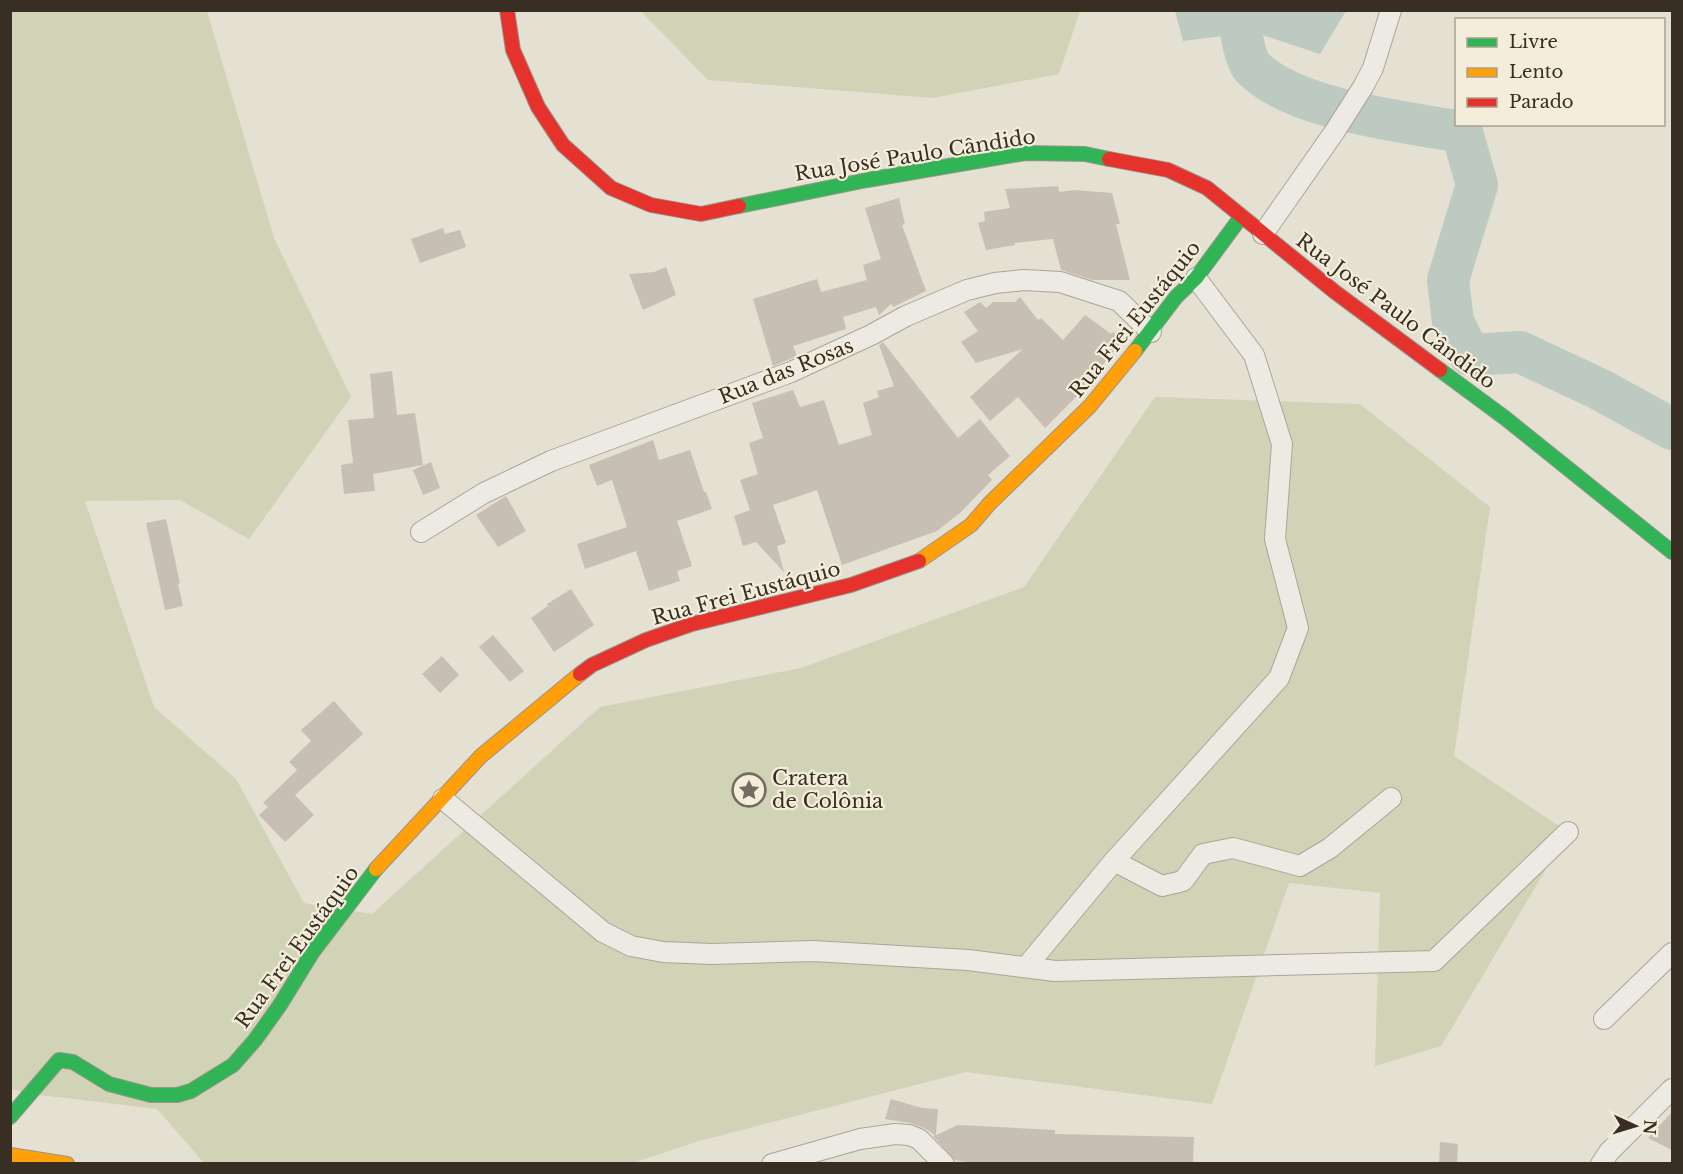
<svg xmlns="http://www.w3.org/2000/svg" width="1683" height="1174" font-family="'Libre Baskerville',serif">
<rect width="100%" height="100%" fill="#e4e0d2"/>
<g fill="#d1d3b6">
<polygon points="10,11 207,11 274,238 351,397 249,539 180,500 85,501 154,707 236,779 304,903 372,914 600,707 801,668 1024,587 1155,397 1360,404 1490,507 1454,756 1568,832 1441,1046 1375,1066 1380,893 1289,883 1212,1104 966,1072 699,1141 633,1163 205,1164 157,1109 31,1094 11,1089"/>
<polygon points="641,11 1080,11 1059,74 932,98 708,80"/>
</g>
<polygon fill="#bccac2" points="1175,11 1175,10 1346,11 1320,54 1253,32 1183,41"/>
<g fill="none" stroke-linecap="round" stroke-linejoin="round">
<path stroke="#bccac2" stroke-width="42" d="M1239,10C1239,23 1244,59 1253,68C1294,110 1405,122 1462,132L1477,185L1448,280L1453,322L1470,355L1520,352L1599,389L1672,429"/>
</g>
<g fill="#c7bfb3">
<polygon points="1058,186 1059,192 1075,190 1112,193 1120,224 1116,224 1130,280 1092,280 1061,270 1053,239 1014,243 1015,245 986,250 978,223 985,221 984,212 1010,208 1005,189"/>
<polygon points="899,198 905,224 902,225 926,291 893,307 891,304 879,315 876,307 843,317 846,329 793,346 797,356 773,366 753,299 817,279 821,292 867,280 863,265 881,259 865,208"/>
<polygon points="443,228 445,234 460,230 466,247 420,263 411,239"/>
<polygon points="666,267 676,295 643,310 629,274 654,272"/>
<polygon points="1020,297 1038,320 1041,318 1063,340 1085,315 1111,334 1113,332 1124,339 1078,395 1045,428 1018,397 990,421 970,397 1023,349 976,363 961,342 978,331 964,312 980,302 986,308 993,302 1015,302"/>
<polygon points="883,342 958,438 980,419 1010,456 988,475 992,480 961,512 937,531 842,565 817,490 773,505 786,543 777,546 784,572 756,542 743,546 734,516 750,510 740,480 758,474 749,443 763,438 752,403 793,390 800,407 824,400 839,445 872,435 863,403 879,397 877,391 894,386 879,345"/>
<polygon points="392,371 397,415 415,413 423,465 373,474 375,491 344,494 341,465 353,463 348,420 374,418 370,374"/>
<polygon points="653,440 659,460 690,450 704,492 706,492 712,509 677,521 692,566 677,571 680,581 649,591 636,551 585,569 577,544 627,527 612,480 597,486 589,465"/>
<polygon points="431,462 440,488 423,495 413,470"/>
<polygon points="506,496 526,531 498,547 476,515"/>
<polygon points="166,519 180,583 178,584 183,606 165,610 146,523"/>
<polygon points="571,589 594,625 554,652 531,618 548,606 547,604"/>
<polygon points="493,635 524,671 510,682 479,647"/>
<polygon points="442,656 459,675 440,693 422,674"/>
<polygon points="334,701 363,734 295,795 314,815 285,842 259,815 268,807 263,803 297,770 289,762 311,741 301,730"/>
<polygon points="891,1099 922,1108 938,1109 936,1135 958,1125 1055,1130 1055,1134 1194,1137 1193,1164 975,1164 955,1160 933,1136 935,1135 924,1128 910,1123 885,1119"/>
<polygon points="1672,1112 1672,1150 1648,1138"/>
<polygon points="1440,1142 1458,1144 1457,1164 1439,1164"/>
</g>
<g fill="none" stroke-linecap="round" stroke-linejoin="round">
<defs>
<g id="street">
<polyline points="1263,234 1335,131 1363,87 1373,68 1391,10"/>
<polyline points="1196,278 1254,355 1282,444 1275,539 1298,628 1279,678 1114,861 1162,886 1183,881 1203,854 1233,848 1300,866 1330,848 1391,798"/>
<polyline points="421,532 484,493 551,461 791,372 871,335 906,316 967,290 995,283 1024,280 1060,282 1119,301 1151,332"/>
<polyline points="443,799 603,932 631,946 663,952 712,954 813,951 968,960 1055,971 1434,961 1568,832"/>
<polyline points="1026,967 1114,861"/>
<polyline points="1604,1019 1672,953"/>
<polyline points="772,1164 860,1139 895,1134 909,1135 919,1139 944,1164"/>
<polyline points="1601,1164 1609,1152 1672,1089"/>
</g>
<g id="fast">
<polyline points="739,206 867,180 1025,153 1085,154 1109,159"/>
<polyline points="1135,351 1176,297 1196,278 1241,217"/>
<polyline points="1440,370 1505,418 1672,552"/>
<polyline points="10,1117 59,1060 73,1062 109,1084 151,1095 177,1095 191,1091 233,1065 255,1040 280,1005 312,953 376,869"/>
</g>
<g id="slow">
<polyline points="919,561 971,525 990,503 1090,406 1135,351"/>
<polyline points="376,869 481,756 580,674"/>
<polyline points="10,1155 67,1164"/>
</g>
<g id="jam">
<polyline points="507,10 513,50 538,107 563,145 611,188 651,205 701,214 739,206"/>
<polyline points="1109,159 1168,170 1207,188 1335,292 1440,370"/>
<polyline points="580,674 592,665 646,640 692,624 851,585 919,561"/>
</g>
</defs>
<use href="#street" stroke="#aaa59a" stroke-width="22"/>
<use href="#fast" stroke="#99958a" stroke-width="16"/>
<use href="#slow" stroke="#99958a" stroke-width="16"/>
<use href="#jam" stroke="#99958a" stroke-width="16"/>
<use href="#street" stroke="#eceae3" stroke-width="20"/>
<use href="#fast" stroke="#30b455" stroke-width="14"/>
<use href="#slow" stroke="#ff9f0a" stroke-width="14"/>
<use href="#jam" stroke="#e5322d" stroke-width="14"/>
</g>
<defs>
<symbol id="sight-ring" viewBox="-11 -11 22 22"><circle r="9.5" fill="#f3edda" stroke="#746c60" stroke-width="1.5"/><path d="M0-6L1.8-2.2L6-1.7L2.9 1.2L3.7 5.4L0 3.3L-3.7 5.4L-2.9 1.2L-6-1.7L-1.8-2.2Z" fill="#746c60"/></symbol>
</defs>
<g fill-rule="evenodd">
<use href="#sight-ring" x="730" y="771" width="38" height="38"/>
</g>
<g text-anchor="middle" dominant-baseline="central" stroke-width="4.5" stroke-linejoin="round" paint-order="stroke">
<g font-size="20" fill="#382e23" stroke="#f3edda">
<text transform="translate(915 155) rotate(-9)">Rua José Paulo Cândido</text>
<text transform="translate(1396 311) rotate(37)">Rua José Paulo Cândido</text>
<text transform="translate(1135 319) rotate(-51)">Rua Frei Eustáquio</text>
<text transform="translate(786 371) rotate(-22)">Rua das Rosas</text>
<text transform="translate(746 593) rotate(-15)">Rua Frei Eustáquio</text>
<text transform="translate(297 947) rotate(-54)">Rua Frei Eustáquio</text>
</g>
<g font-size="20" fill="#382e23" stroke="#f3edda" text-anchor="start">
<text x="772" y="778">Cratera<tspan x="772" dy="23">de Colônia</tspan></text>
</g>
</g>
<rect width="1683" height="1174" fill="none" stroke="#382e23" stroke-width="24"/>
<rect x="1455" y="18" width="210" height="108" fill="#f3edda" stroke="#a8a191" stroke-width="1.5"/>
<rect x="1467" y="38" width="30" height="9" fill="#30b455" stroke="#a8a191" stroke-width="1.5"/>
<text x="1509" y="48" font-size="18" fill="#382e23">Livre</text>
<rect x="1467" y="68" width="30" height="9" fill="#ff9f0a" stroke="#a8a191" stroke-width="1.5"/>
<text x="1509" y="78" font-size="18" fill="#382e23">Lento</text>
<rect x="1467" y="98" width="30" height="9" fill="#e5322d" stroke="#a8a191" stroke-width="1.5"/>
<text x="1509" y="108" font-size="18" fill="#382e23">Parado</text>
<g transform="translate(1635 1126) rotate(94)" stroke="#f3edda" stroke-width="4.5" paint-order="stroke">
<path d="M0-4.5L10 22L0 15L-10 22Z" fill="#382e23"/>
<text y="-9" font-size="16" font-weight="bold" text-anchor="middle" fill="#382e23">N</text>
</g>
</svg>
